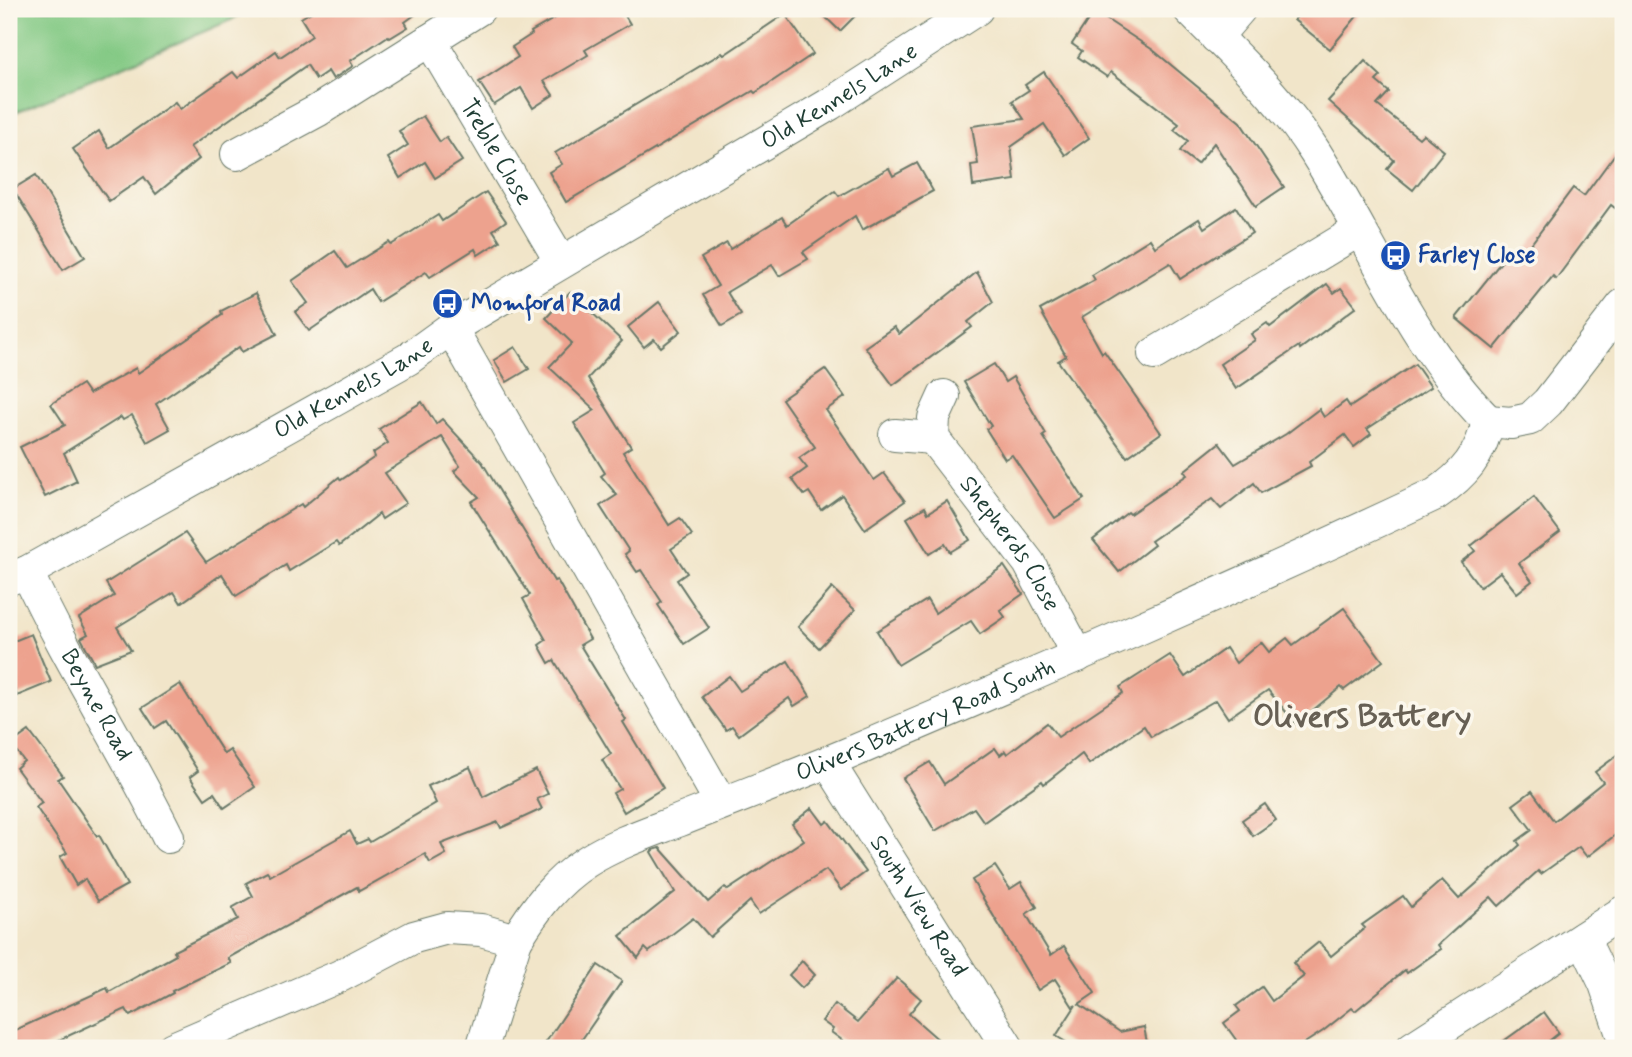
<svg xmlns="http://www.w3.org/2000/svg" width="1632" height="1057" font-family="Mynerve,sans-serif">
<rect width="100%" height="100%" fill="#fbf7ec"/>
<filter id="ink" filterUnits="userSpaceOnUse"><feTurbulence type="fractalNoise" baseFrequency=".0143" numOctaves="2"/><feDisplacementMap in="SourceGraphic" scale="14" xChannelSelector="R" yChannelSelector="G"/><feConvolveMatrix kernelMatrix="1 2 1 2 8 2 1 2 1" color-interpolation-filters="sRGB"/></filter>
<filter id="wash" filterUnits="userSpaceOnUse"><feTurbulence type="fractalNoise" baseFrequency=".00686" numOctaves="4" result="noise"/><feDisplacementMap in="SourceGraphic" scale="28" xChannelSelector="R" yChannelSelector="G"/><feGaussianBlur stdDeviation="1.57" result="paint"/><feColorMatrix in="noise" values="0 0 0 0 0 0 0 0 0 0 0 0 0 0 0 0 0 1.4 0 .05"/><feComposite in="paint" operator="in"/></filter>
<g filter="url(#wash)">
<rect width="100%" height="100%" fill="#f1e5c9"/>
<polygon fill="#83c984" stroke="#51835c" stroke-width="2" points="9,9 249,9 231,20 9,115"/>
<g id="blocks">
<g fill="#eda28e">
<polygon points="316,9 423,9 405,22 408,27 390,38 388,36 350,61 353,66 333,79 328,71 316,79 307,65 190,147 199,159 156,194 144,177 109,201 73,149 99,131 109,148 175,102 180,109 233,72 238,78 276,51 280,57 312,36 301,18"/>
<polygon points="571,9 621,9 630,24 585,50 588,55 544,81 553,95 533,108 521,88 494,105 479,82 518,57 512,47 532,34 531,32"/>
<polygon points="817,9 862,9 840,31"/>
<polygon points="1303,9 1363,9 1330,49 1294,20"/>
<polygon points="1094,11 1153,50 1240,122 1284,187 1256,206 1214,143 1197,164 1180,151 1188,141 1174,130 1179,124 1111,72 1107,77 1078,57 1082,51 1072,44"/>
<polygon points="785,14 813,54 755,93 753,91 566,202 549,172 562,164 555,153 722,53 724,55"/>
<polygon points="1365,61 1381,76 1376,81 1389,92 1377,105 1419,138 1423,134 1444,151 1413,190 1387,169 1394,160 1328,101"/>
<polygon points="1044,72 1089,138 1065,155 1044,124 1011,147 1015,180 973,186 971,165 978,164 972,126 1024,119 1012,101 1029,90 1025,85"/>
<polygon points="423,116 440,142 446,137 462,161 435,178 425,162 400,178 388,158 408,145 399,131"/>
<polygon points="1623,143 1623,198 1615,208 1611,205 1556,279 1553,276 1494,349 1456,318 1509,252 1519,260 1573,188 1584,196"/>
<polygon points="917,163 933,191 862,230 855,216 803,252 808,259 779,276 772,265 727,292 741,315 722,326 703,295 718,286 701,258 727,243 730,249 782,217 787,225 835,191 839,196 889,168 893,176"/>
<polygon points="36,175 85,257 63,270 13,189"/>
<polygon points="486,192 506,221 493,230 500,241 478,255 475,249 430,277 426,272 378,302 370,289 309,331 295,312 308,303 292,281 335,251 347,268 389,242 391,245 438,215 442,221"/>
<polygon points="1236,207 1252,233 1180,279 1170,263 1082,317 1102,353 1104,351 1161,433 1127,457 1058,361 1066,356 1040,310 1095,280 1092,275 1150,239 1155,247 1199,219 1204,228"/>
<polygon points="977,272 993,302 968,322 972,327 893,385 865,347 894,327 899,334"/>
<polygon points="1327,284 1334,293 1341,288 1356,307 1300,349 1299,346 1236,389 1220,364 1255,340 1251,334 1267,323 1270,327"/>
<polygon points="570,292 622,341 588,378 631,447 623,452 669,525 680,518 692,535 671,549 687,573 677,580 709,628 684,644 658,605 662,602 641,570 637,572 625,554 629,551 600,506 617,495 601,476 605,473 574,423 595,410 549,367 572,343 546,318"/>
<polygon points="256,293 277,334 242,352 239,347 156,404 170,429 147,442 132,415 123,420 121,417 64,453 77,481 45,497 20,447 65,425 51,404 82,384 89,394 136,368 138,373 222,315 221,311"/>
<polygon points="659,302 681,331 661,347 654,339 644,347 628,327"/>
<polygon points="515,347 529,369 507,382 494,360"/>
<polygon points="994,364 1005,382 1013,377 1046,434 1043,436 1084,499 1055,518 1012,455 1005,459 986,429 991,426 964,382"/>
<polygon points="1415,364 1431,387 1367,429 1371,434 1354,447 1345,435 1309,462 1311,466 1261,493 1254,483 1221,509 1212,499 1151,541 1154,545 1119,572 1093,540 1128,512 1130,514 1187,475 1184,471 1219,443 1235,464 1286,434 1319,409 1324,417 1346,401 1350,407"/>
<polygon points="825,369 845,397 826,410 874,480 884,473 905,501 865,529 842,495 821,510 809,492 804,495 792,479 807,468 799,458 815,447 782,399"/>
<polygon points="422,402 436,424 442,419 482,462 554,581 557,580 590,639 580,645 626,720 623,722 663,788 624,812 613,793 620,789 602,760 611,754 554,660 549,663 539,645 546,640 523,599 530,595 471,502 479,497 454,471 460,466 442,437 385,473 406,503 382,519 379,514 339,546 336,542 289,571 286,565 236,596 222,574 181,603 174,592 117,627 131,650 95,664 81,638 88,634 79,618 114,596 106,583 185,533 206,562 301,504 303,507 339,477 341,480 375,457 373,453 388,443 379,429"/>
<polygon points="1534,497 1560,532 1519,563 1532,581 1517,593 1500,572 1480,587 1461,562 1475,551 1471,546"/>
<polygon points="947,501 970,540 950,552 945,544 929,554 907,518 925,507 928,513"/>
<polygon points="1004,566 1023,594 1000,610 1005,617 980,634 971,621 898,665 877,631 927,600 935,613"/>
<polygon points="832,588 855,610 819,648 798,627"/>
<polygon points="1344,608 1383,661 1344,690 1341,687 1296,724 1268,690 1228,718 1216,700 1151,737 1144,726 1089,764 1082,754 1044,784 1042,781 984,822 974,808 935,831 903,778 930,762 944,784 995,748 1000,755 1005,751 1007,754 1047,723 1058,737 1123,693 1120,687 1170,655 1185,677 1226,648 1236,663 1261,642 1269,652 1287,638 1293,645"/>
<polygon points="31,634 51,682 17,696 9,675 9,643"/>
<polygon points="788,661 810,696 794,706 789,698 739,735 732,726 726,730 702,697 729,676 740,691"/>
<polygon points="180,684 224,754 230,750 255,787 224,808 214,793 205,799 190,777 198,771 166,721 155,728 142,708"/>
<polygon points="29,731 63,776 58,779 97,836 99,835 127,885 98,901 85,879 76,885 60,857 67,853 36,807 42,803 16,768 24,761 11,744"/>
<polygon points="1623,751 1623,829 1587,857 1579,847 1541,874 1538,871 1499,906 1491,897 1438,945 1441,949 1407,973 1405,970 1355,1011 1352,1008 1323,1031 1297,1048 1242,1048 1224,1023 1240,1011 1236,1006 1262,987 1272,1001 1304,976 1293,963 1319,942 1331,956 1365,928 1362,925 1403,896 1411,907 1442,880 1459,899 1520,845 1517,841 1532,830 1513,805 1532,791 1554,821 1603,782 1595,772"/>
<polygon points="470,767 483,797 536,770 548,794 537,799 542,809 501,828 498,822 441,844 446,854 430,863 425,854 359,891 357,887 228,958 231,963 172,991 173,993 130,1016 126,1009 42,1048 9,1048 9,1033 107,988 109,992 176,955 174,951 238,919 232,908 253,896 246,883 267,872 270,876 350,831 357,844 368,839 370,842 436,803 428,786"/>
<polygon points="1265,804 1276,820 1253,836 1242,820"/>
<polygon points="812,808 824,824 828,821 866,872 841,890 826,870 759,914 750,901 710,937 693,918 649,952 645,948 638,958 620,936 675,892 651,852 653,850 660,848 708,902 725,887 728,890 804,840 792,824"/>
<polygon points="995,866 1010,889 1021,882 1037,907 1026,914 1051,955 1064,946 1095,993 1079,1004 1120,1032 1144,1027 1148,1048 1076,1048 1056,1036 1076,1005 1073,1007 1055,979 1038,990 972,880"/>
<polygon points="802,961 815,975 802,988 789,975"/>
<polygon points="598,965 622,981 576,1048 542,1048"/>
<polygon points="897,978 921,999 909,1014 948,1048 853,1048 831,1032 833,1029 822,1021 835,1004 858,1022"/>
<polygon points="1544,1012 1559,1033 1549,1041 1554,1048 1494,1048"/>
</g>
</g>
</g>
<g filter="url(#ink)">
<use href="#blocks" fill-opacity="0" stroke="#687868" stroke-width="2"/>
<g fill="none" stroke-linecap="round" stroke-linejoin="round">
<defs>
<g id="minor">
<path d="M1189,9C1234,55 1280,97 1315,152C1371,241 1413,345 1488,421"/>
<polyline points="1216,37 1240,9"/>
<path id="s1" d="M430,40L561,262"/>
<polyline points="237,154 317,111 479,9"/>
<polyline points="451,328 721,803"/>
<polyline points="1154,354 1359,230"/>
<path id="s2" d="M944,396L934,418L933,438L1029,563L1078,656"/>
<polyline points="1488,421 1511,423 1530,419 1548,402 1623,305"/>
<polyline points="895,435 933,438"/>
<path id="s3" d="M27,572C69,663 124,747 168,837"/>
<path id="s4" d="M9,579L27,572L408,359L451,328L830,104L977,9"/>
<path id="s5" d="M828,762L1008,1048"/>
<polyline points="1583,938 1605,984 1623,1037"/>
<path id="s6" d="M173,1048L340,976L414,937L447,928L481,930L516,940C535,909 555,882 586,862C614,844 647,833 678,821C733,799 790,778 845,755C1043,671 1241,586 1436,494C1464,475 1481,455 1488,421"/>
<polyline points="482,1048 516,940"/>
<polyline points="1412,1048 1623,912"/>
</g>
</defs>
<use href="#minor" stroke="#687868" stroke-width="34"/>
<use href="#minor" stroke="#fff" stroke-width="32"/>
</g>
</g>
<defs>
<symbol id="bus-disc" viewBox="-11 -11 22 22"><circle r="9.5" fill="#1a4fb4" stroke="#fbf7ec"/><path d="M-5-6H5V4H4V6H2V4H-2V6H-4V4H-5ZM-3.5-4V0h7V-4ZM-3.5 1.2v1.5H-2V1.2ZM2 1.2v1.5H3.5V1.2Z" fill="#fff"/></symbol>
</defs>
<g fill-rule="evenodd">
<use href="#bus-disc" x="1378" y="238" width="35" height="35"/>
<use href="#bus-disc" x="430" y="286" width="35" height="35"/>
</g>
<g text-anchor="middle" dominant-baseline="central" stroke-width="7" stroke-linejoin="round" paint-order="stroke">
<g font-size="24" fill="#1f3d34" stroke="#fbf7ec">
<text stroke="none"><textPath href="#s4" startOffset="961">Old Kennels Lane</textPath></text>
<text stroke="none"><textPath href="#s1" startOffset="130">Treble Close</textPath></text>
<text stroke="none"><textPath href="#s4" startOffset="394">Old Kennels Lane</textPath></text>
<text stroke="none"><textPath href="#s2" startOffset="175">Shepherds Close</textPath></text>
<text stroke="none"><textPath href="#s3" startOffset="150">Beyne Road</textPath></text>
<text stroke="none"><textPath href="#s6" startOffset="844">Olivers Battery Road South</textPath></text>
<text stroke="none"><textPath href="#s5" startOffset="170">South View Road</textPath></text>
</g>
<g font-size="24" font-weight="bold" fill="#164399" stroke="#fbf7ec" text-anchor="start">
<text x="1418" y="255">Farley Close</text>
<text x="471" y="303">Momford Road</text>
</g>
<g font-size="32" font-weight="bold" fill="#676054" stroke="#fbf7ec">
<text x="1362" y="717">Olivers Battery</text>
</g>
</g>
<rect width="1632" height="1057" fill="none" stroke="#fbf7ec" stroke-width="35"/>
</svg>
